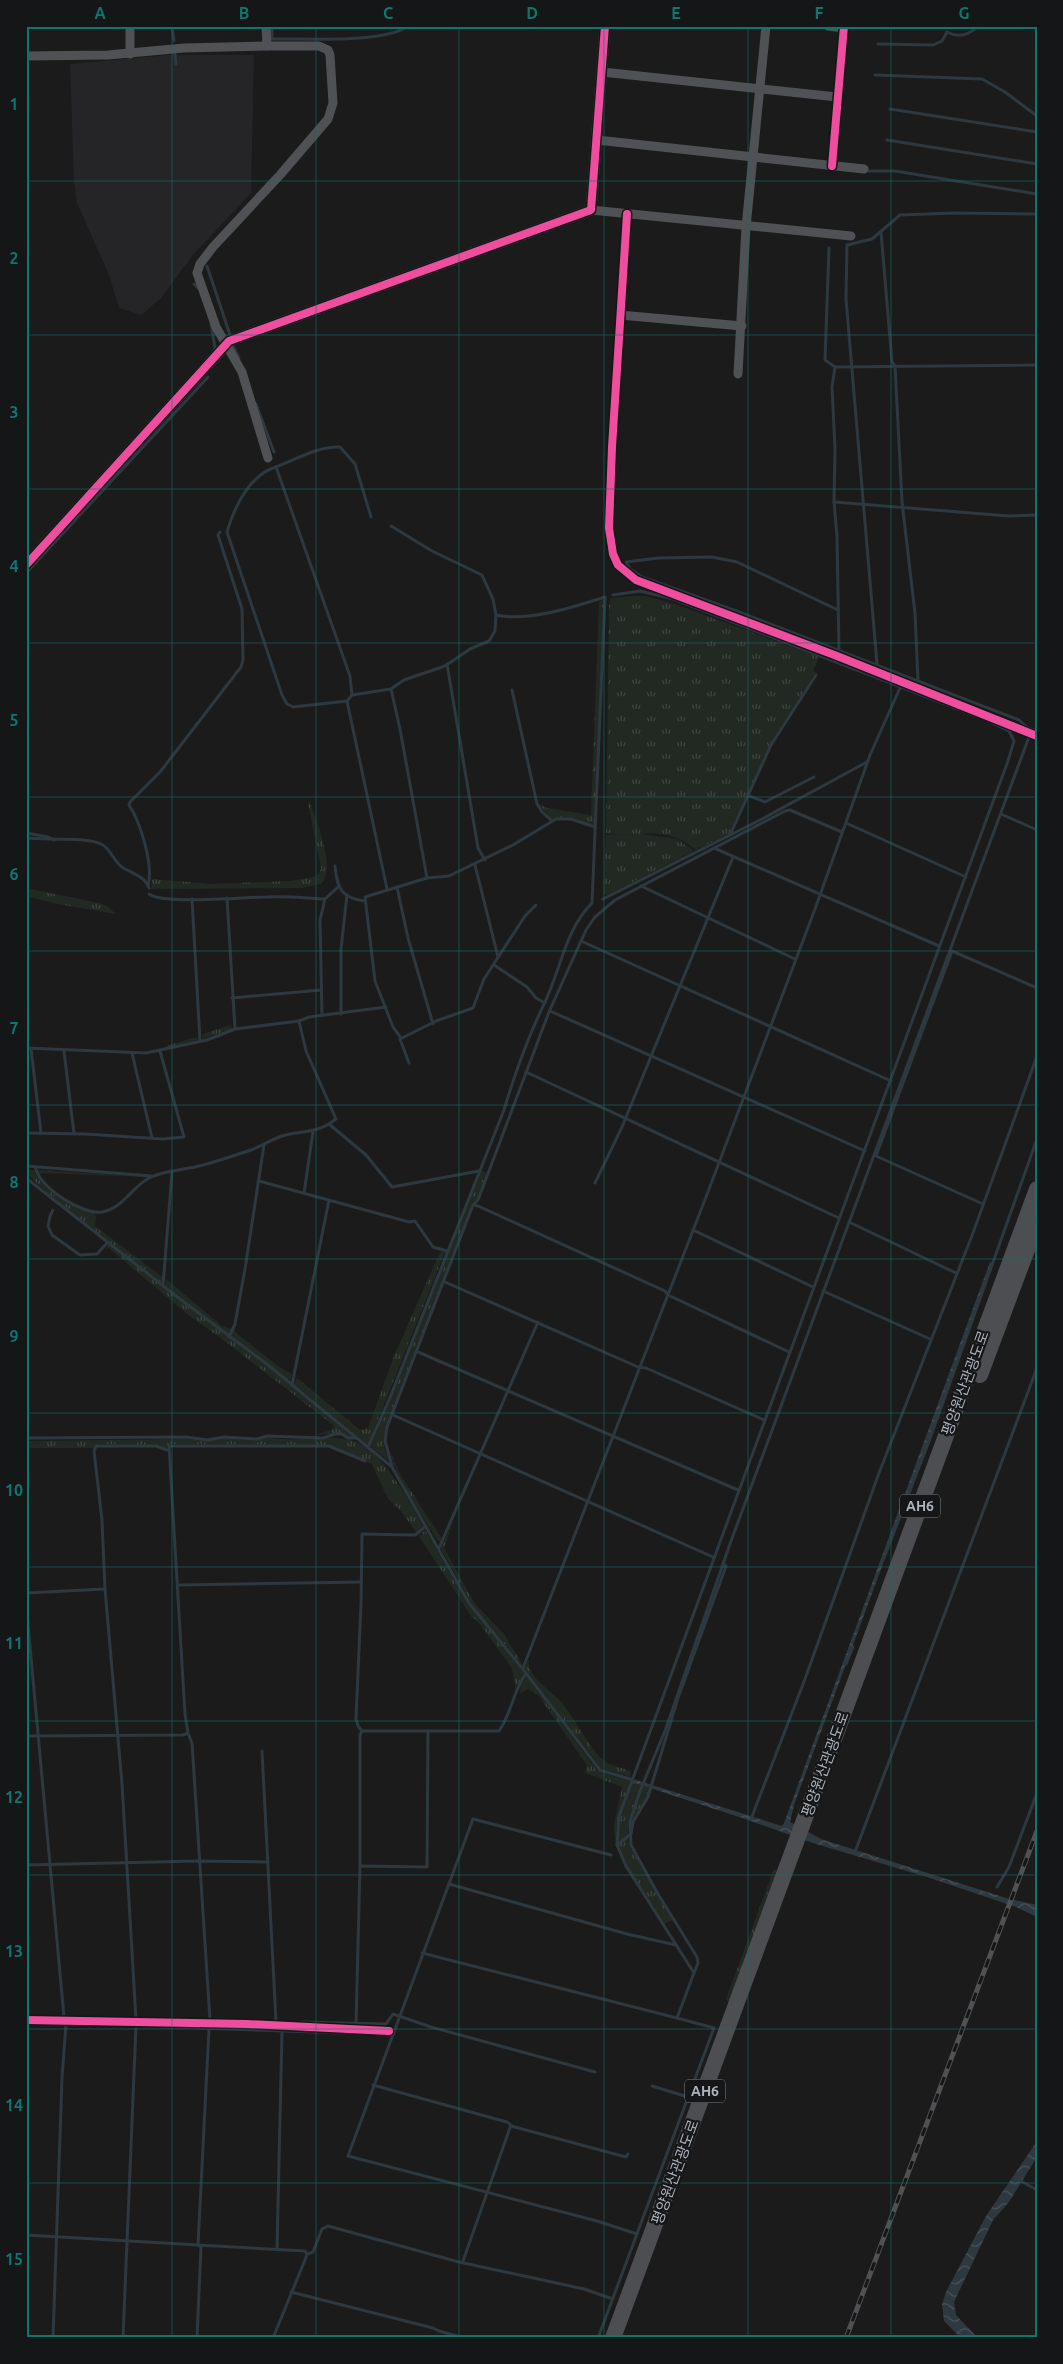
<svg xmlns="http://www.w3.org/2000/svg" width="1063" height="2364" font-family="Ubuntu,'Noto Sans KR',sans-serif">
<defs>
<pattern id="grass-tufts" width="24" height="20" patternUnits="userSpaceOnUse" patternTransform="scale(1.25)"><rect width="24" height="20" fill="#212922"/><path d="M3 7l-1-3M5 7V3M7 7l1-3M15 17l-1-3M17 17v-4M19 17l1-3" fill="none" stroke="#3f4640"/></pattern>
<pattern id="water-waves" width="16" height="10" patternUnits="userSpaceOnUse" patternTransform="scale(1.25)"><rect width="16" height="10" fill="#2e383f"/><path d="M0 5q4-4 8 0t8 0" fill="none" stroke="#4a5259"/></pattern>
</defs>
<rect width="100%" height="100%" fill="#1b1b1c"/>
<polygon fill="#252528" points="168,55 254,55 251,193 192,256 161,298 141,315 119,308 109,275 77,203 74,181 70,64"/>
<g fill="url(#grass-tufts)">
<path d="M633,596H646L678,605L819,657L813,671L816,672L770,745L729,834L696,850C662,822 641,840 606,833L609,605L611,598Z"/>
<polygon points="605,598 594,826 571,818 552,820 538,804 547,808 591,815 599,602"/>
<path d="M310,802C316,821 337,869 321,884L301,888L151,889L152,879L213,884L289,881L314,877L319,874L321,868L308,803Z"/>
<polygon points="641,834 677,839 694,851 607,895 603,894 606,835"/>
<polygon points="26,888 99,903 107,906 116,914 58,904 26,896"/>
<polygon points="231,1025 232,1029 202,1039 203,1034"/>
<polygon points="197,1037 198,1040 161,1049 169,1045"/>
<path d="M26,1170H34C42,1192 72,1207 94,1213L96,1217L95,1226L164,1278L163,1284L50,1195L32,1179Z"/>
<polygon points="38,1170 149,1177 40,1173 41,1178"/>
<polygon points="481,1170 487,1173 477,1199 472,1205 387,1427 383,1444 389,1461 370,1446 390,1401"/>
<polygon points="109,1245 267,1366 354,1437 348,1437 343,1433 316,1435 331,1430 334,1426 222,1339 188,1315 109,1248 105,1249"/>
<polygon points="440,1252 445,1252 368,1445 294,1384 297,1378 360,1430 368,1428 394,1356"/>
<polygon points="166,1279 222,1326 231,1329 229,1336 165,1285"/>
<polygon points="235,1326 235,1332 278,1366 292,1374 290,1381 231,1337"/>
<path d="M266,1437C288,1442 312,1437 335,1438C340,1439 349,1439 354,1441C380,1448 411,1503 423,1526L416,1532L401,1511L388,1499L372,1464L329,1445L171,1444L166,1449L158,1445L100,1444L95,1445L93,1448H26V1441L185,1439L209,1441L224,1438L256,1440Z"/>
<path d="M389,1449L400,1474L442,1539L439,1542C420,1513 398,1482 389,1449Z"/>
<polygon points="454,1519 444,1548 475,1604 504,1634 522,1664 520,1663 470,1602 441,1548"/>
<polygon points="425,1530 468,1603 524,1673 516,1691 512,1668 479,1623 471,1616 419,1536"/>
<path d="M529,1659C525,1676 552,1691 562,1703C575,1718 591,1752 606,1762C613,1766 623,1768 631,1771L630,1777L601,1768L524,1668Z"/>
<polygon points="527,1677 597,1770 630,1781 618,1816 615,1845 614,1825 622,1787 585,1773 587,1765 584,1761 538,1695 528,1689 520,1694 521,1685"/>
<polygon points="632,1782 641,1785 629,1822 628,1835 618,1843 620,1816"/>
<path d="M643,1786L650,1788C645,1805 633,1817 630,1834V1822Z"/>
<polygon points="628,1837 629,1845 673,1920 664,1924 627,1866 618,1845"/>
<polygon points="780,1868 729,2003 726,1999 773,1871"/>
</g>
<g fill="url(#water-waves)">
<polygon points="990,1262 992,1263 929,1439 794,1805 790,1822 821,1839 1006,1898 1037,1905 1037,1917 1016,1907 930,1878 816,1844 739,1817 632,1782 633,1779 782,1826 784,1823"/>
<polygon points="1037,2141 1037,2157 1009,2202 993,2220 954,2302 956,2315 978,2338 961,2338 944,2321 942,2304 946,2292 986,2216"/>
</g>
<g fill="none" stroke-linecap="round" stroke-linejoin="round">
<g stroke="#2e383f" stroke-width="3">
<polyline points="172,26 174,41"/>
<path d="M272,26V39C304,38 383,44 408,26"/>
<path d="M878,44L933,45L942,41L947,32C958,38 969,35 978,26"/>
<polyline points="175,54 176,64"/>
<polyline points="875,75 982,79 1005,92 1037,116"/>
<polyline points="890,109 1037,132"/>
<polyline points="887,140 1037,164"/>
<polyline points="868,171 895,171 1037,194"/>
<polyline points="881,232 892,362 895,366 902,502 915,613 918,681"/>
<polyline points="829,248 825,360 835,367 832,387 835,449 834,502 837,536 839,650"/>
<polyline points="207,266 230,335"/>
<polyline points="194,284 199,289"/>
<polyline points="211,323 215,348 214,351"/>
<polyline points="233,346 239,358"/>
<polyline points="835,367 1037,365"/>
<polyline points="256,404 274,452"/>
<path d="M276,467C297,459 318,446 340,447L355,464L371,517"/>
<polyline points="834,502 1009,516 1037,515"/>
<polyline points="26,573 208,377"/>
<polyline points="613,595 640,591 673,599 976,716"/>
<polyline points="838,610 737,562 712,557 658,558 626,562 630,569 642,577 739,612 1019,720 1028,728 1037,731"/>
<polyline points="447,664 478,848 485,860"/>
<polyline points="877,664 846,299 847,245 872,239 900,215 954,213 1037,214"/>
<polyline points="391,689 400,729 427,878"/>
<polyline points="512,690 537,804 542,812 552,821"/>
<path d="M352,695L350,676L276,467C249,475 234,508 227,532L282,695L287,704L293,707L347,701L352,695L391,689L404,680L445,666L470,649L489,641L495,631L496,615L493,599L482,575L432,551L391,526"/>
<polyline points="347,701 387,889"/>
<polyline points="747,795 765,802 814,777"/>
<polyline points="1001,814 1037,830"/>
<polyline points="846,823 966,877"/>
<polyline points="26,833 48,837 54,840"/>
<polyline points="730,835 771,745 816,675"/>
<path d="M26,838C44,840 88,837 101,844C112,849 114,864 125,869C134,874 145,877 149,888"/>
<polyline points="714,848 939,946"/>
<polyline points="475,865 498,957"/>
<path d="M335,866C337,888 341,898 365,901"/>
<path d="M148,885C154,866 140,821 129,805L130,802L160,772L241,667L243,660L242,609L218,535L220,532"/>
<polyline points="641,886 795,959"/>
<polyline points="397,887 408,938 433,1024"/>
<path d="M149,894C164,905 244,897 267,897C286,896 306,898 325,899"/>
<polyline points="227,898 235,1029"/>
<polyline points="192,899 200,1041"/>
<polyline points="603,899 762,819 867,762"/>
<polyline points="581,941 891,1081"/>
<polyline points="494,965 527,987 536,998 545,1003"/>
<polyline points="232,998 321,990"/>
<polyline points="550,1011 865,1151"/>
<polyline points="341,1014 341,949 347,895"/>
<polyline points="322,1016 320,920 325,899 338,887"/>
<polyline points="401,1038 393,1027 375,981 365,897 427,878 449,876 513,845 556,819 571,819 595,827"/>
<polyline points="26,1048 146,1053 207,1040 235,1029 299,1021"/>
<polyline points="31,1049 41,1133"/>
<polyline points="64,1051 74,1134"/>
<polyline points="132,1053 152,1138"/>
<polyline points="409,1063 400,1039 436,1021 473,1008 484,979 525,916 536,905"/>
<polyline points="526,1072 839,1218"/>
<polyline points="329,1124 336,1119 306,1051 299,1021 309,1017 386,1007"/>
<polyline points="26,1133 85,1134 163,1139 184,1137 160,1051"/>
<polyline points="26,1166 151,1176"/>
<path d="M36,1169C40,1188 83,1215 102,1212C124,1208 133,1185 151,1177C167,1170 186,1170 203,1165C219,1161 235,1155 251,1150C261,1146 271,1140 282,1136C299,1131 314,1133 329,1124L366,1155L392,1187L479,1171"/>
<polyline points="26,1178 180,1299 268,1365 392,1467 469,1603 522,1668 600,1770 633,1780"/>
<polyline points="259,1181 409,1222 415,1221 433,1247 447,1251"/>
<polyline points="595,1183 622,1127 733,857"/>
<polyline points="304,1193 313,1132"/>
<polyline points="983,1204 876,1156 952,951 1037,988"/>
<polyline points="473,1205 478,1206 665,1291 668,1295 789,1352"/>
<polyline points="53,1210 50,1216 48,1226 52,1235 80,1255 97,1254 107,1243"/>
<polyline points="849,1222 956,1273"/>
<polyline points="693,1230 813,1287"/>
<polyline points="445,1282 638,1367 646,1368 764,1420"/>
<polyline points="163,1286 172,1172"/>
<polyline points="823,1291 930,1339"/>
<polyline points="229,1337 235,1324 245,1269 264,1145"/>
<polyline points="418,1352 738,1490"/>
<polyline points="292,1385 329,1200"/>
<polyline points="393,1415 713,1557"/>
<polyline points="26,1438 186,1437 208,1440 224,1437 257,1439 267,1436 323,1438 335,1434 342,1434 348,1438 356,1438"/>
<path d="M368,1447L389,1400L504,1110C515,1073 528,1037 545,1002C561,969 565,930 592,903L605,597C574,607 528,622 496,615"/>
<polyline points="392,1466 385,1441 387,1427 473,1205 478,1200 549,1012 586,930 595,917 615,900 785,811 790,810 842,832"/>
<polyline points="439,1548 538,1322"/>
<polyline points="884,1558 931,1436 1037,1139"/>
<polyline points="178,1585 361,1582"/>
<polyline points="26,1593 105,1589"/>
<polyline points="26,1603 64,2017"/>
<polyline points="846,1664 853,1647"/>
<polyline points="523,1668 706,1197 815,909 870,755 900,688"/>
<polyline points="362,1731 358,1726 356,1719 361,1604 362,1534 415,1535 426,1526"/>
<polyline points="188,1733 192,1743 210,2020"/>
<polyline points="26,1736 183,1735 188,1733 185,1714 169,1446 329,1446 365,1461"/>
<polyline points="262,1751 276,2022"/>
<polyline points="751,1819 805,1679 879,1473 973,1233 1037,1056"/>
<polyline points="617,1845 631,1834 633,1822 648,1797 678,1698 726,1566 723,1563"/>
<polyline points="855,1852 1037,1368"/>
<polyline points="611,1855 473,1819 348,2156 597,2221 637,2234"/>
<polyline points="26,1865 198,1861 268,1862"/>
<path d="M360,1866V1735L362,1731H499C512,1713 513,1690 526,1674"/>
<polyline points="449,1884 627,1934 676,1945"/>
<polyline points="997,1887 1009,1867 1037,1793"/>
<polyline points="422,1953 677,2018"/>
<polyline points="694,1973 698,1963 697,1957 658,1894 631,1845 630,1822 640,1791 665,1731 731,1541 1029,737"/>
<polyline points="136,2019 122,1784 105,1589 102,1520 94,1451 96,1446 156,1446 167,1450"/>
<polyline points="302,2022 386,2024 393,2014 431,2027 595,2072"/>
<polyline points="356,2024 360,1866 427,1867 428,1731"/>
<polyline points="137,2026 343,2033"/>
<polyline points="209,2029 198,2245 305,2251 307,2254 305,2260 273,2338"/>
<polyline points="373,2085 507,2122 511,2125 463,2261"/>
<polyline points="652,2086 688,2097"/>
<polyline points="511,2126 626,2157 628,2154"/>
<polyline points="1019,2180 1037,2190"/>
<polyline points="26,2235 198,2245 201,2247 197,2338"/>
<polyline points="277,2249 282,2031"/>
<polyline points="307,2254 313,2252 322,2229 328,2226 459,2262 584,2289 613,2299"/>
<polyline points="291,2292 433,2328 439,2331 464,2338"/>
<polyline points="53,2338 62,2078 66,2024"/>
<polyline points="123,2338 136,2026"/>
<polyline points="598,2338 714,2028 677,2018 694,1973 626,1866 617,1845 619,1816 1008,761 1014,741 1009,731 986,720"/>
</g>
<g stroke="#4f5155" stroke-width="9">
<polyline points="130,26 130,54"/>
<polyline points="266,26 267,46"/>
<polyline points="828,26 844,28"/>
<polyline points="26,56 108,55 184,48 267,46 319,46 328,50 330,55 333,103 328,119 280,175 213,247 200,264 197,273 216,327 242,372 268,458"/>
<polyline points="602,72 837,97"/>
<polyline points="597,140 864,169"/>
<polyline points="832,166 844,26"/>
<polyline points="591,210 851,236"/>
<polyline points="627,214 612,447 609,528 613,554 618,565 636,580 837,656 1037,736"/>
<polyline points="620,315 742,326"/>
<polyline points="738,374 746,227 766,26"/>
<polyline points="26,2020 247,2024 389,2031"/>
</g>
<polyline stroke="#4f5155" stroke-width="11" points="26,565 229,341 591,210 605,26"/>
<g stroke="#4d4e51" stroke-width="16">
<polyline points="980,1375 1037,1223"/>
<polyline points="613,2338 1037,1189"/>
</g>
<defs>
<polyline id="rail" points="846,2338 1037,1831"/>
</defs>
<use href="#rail" stroke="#505153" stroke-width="5"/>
<use href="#rail" stroke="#151618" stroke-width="3" stroke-dasharray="9" stroke-linecap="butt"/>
<defs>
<g id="cycleway">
<polyline points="832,166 844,26"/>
<polyline points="627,214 612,447 609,528 613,554 618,565 636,580 837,656 1037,736"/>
<polyline points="26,565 229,341 591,210 605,26"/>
<polyline points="26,2020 247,2024 389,2031"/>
</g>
</defs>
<use href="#cycleway" stroke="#151618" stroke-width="11"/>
<use href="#cycleway" stroke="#ef4d9e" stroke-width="8"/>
</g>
<path fill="none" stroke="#0f766e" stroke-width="1" stroke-opacity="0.55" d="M172,26V2338M316,26V2338M459,26V2338M604,26V2338M748,26V2338M891,26V2338M26,181H1037M26,335H1037M26,489H1037M26,643H1037M26,797H1037M26,951H1037M26,1105H1037M26,1259H1037M26,1413H1037M26,1567H1037M26,1721H1037M26,1875H1037M26,2029H1037M26,2183H1037"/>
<g text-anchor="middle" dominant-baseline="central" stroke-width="4.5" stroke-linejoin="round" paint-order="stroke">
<g fill="#151618" stroke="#7f848b" stroke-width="1">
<rect x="900" y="1494.5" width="40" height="23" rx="4"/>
<rect x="685" y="2079.5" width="40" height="23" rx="4"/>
</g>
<g font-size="14" font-weight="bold" fill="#adb3bc">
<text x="920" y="1506">AH6</text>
<text x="705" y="2091">AH6</text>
</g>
<g font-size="15" fill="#adb3bc" stroke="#151618">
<text transform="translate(965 1383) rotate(-70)">평양원산관광도로</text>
<text transform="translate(825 1764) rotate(-70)">평양원산관광도로</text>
<text transform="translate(675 2172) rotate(-70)">평양원산관광도로</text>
</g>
</g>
<rect width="1063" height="2364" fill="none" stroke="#151618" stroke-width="55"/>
<rect x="28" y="28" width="1008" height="2308" fill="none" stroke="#0f766e" stroke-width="2"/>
<g font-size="16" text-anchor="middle" font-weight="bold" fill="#0f766e">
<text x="100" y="19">A</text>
<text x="244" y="19">B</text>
<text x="388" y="19">C</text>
<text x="532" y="19">D</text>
<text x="676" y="19">E</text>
<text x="819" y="19">F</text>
<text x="964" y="19">G</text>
<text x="14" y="110">1</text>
<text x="14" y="264">2</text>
<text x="14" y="418">3</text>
<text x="14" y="572">4</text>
<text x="14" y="726">5</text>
<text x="14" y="880">6</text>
<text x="14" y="1034">7</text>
<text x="14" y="1188">8</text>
<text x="14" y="1342">9</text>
<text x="14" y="1496">10</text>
<text x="14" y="1649">11</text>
<text x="14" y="1803">12</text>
<text x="14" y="1957">13</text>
<text x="14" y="2111">14</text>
<text x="14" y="2265">15</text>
</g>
</svg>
